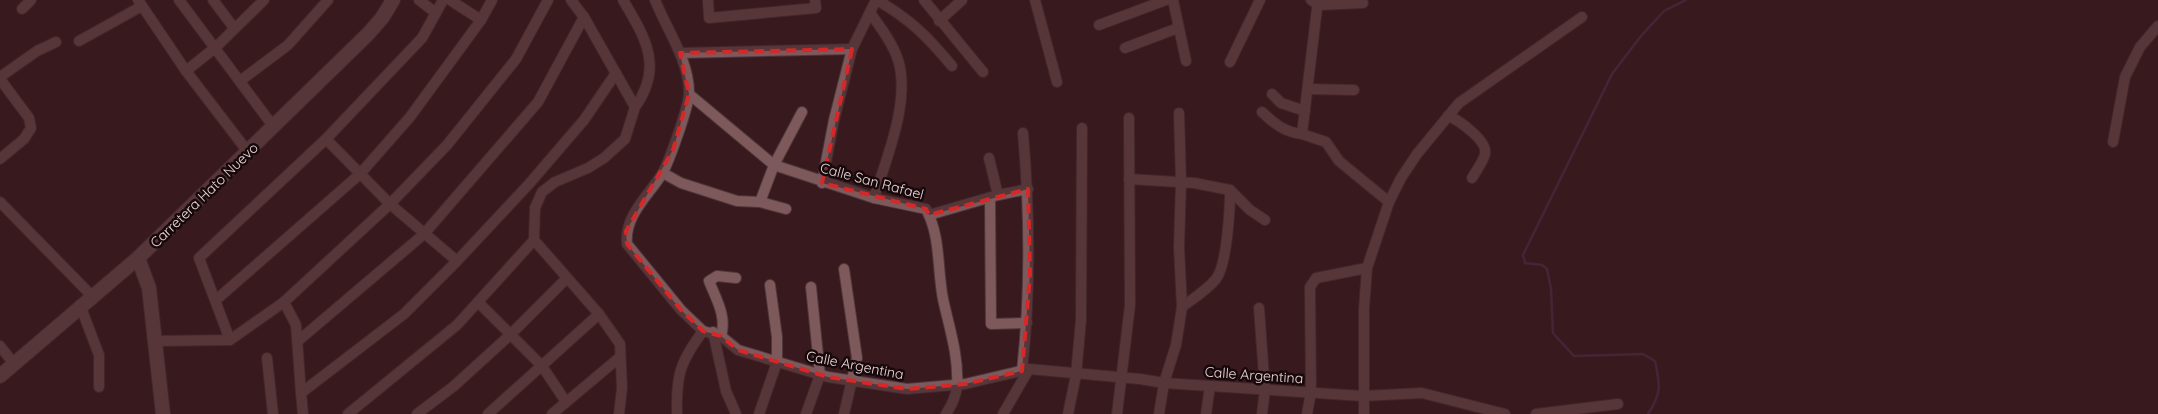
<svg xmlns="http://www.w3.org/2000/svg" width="2158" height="414" font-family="Quicksand,sans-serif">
<rect width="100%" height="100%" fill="#381a1e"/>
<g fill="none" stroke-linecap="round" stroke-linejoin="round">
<path stroke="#563257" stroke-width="2.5" d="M1648,414C1662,393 1660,384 1655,361L1643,354L1574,356L1553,333L1551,289L1547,269L1542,265L1525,263L1523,255L1612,74L1641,36L1664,11L1686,0"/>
<defs>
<g id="minor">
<polyline points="138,0 186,71 248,152"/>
<polyline points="179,0 273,126"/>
<polyline points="213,0 234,28"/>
<polyline points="419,0 436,13"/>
<polyline points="450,0 481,20"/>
<path d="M623,0C645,37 664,67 635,107"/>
<path d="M655,0C667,30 689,60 689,93C689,106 669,162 662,174C648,196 624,216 627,244L681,310L703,331L721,336L738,350L828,377L907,389L965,384L1029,369L1140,379L1164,383L1363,396L1422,393L1505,414"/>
<polyline points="708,0 709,18 816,8 815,0"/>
<path d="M877,0C911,20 927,36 952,66"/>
<polyline points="924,0 983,72"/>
<polyline points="1035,0 1057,82"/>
<polyline points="1173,0 1186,61"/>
<polyline points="1311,0 1319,5 1363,3"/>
<polyline points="1318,0 1302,134 1326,142 1339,161 1389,202"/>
<polyline points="22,9 31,0"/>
<path d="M871,14C881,28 893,44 898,60C911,100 886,160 874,198"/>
<polyline points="939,21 962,0"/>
<polyline points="1099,25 1166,0"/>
<polyline points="79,41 142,6"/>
<polyline points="1125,48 1178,28"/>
<polyline points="680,53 852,49"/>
<polyline points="1230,62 1260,0"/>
<polyline points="186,71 216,47 264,0"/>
<polyline points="0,77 37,51 56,42"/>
<polyline points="0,79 29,118 31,128 24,139 0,159"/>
<polyline points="240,81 288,45 328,0"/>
<polyline points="1308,89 1354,90"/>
<path d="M689,94L774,165L874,198L926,209C941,237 937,268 943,299C949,327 959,356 957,386C956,397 952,405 946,414"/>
<polyline points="1272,94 1281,103 1305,111"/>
<path d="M1262,112C1275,124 1284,132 1302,134"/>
<path d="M1448,116C1459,120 1488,141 1485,154C1483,162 1476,171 1472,178"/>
<polyline points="326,139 390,204 457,261"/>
<polyline points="2113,142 2125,77 2140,47 2158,26"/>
<polyline points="989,158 998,195"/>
<polyline points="663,173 681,183 737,201 760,202 786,209"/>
<polyline points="1129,179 1194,183 1230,190 1250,210 1265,220"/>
<polyline points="822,183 834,120 852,49 876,0"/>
<polyline points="990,198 991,324 1027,323"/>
<polyline points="0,202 92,296"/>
<polyline points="760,202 774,165 802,112"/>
<polyline points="929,215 998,195 1028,189"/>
<polyline points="534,240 599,314 620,344 622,388 619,414"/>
<polyline points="844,269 857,358 844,414"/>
<polyline points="216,300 360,174 410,117 481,20 492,0"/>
<polyline points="284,302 296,325 301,393"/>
<polyline points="478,302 542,366 566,402"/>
<polyline points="80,305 99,355 99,387"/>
<path d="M1182,307C1194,298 1207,290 1216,279C1227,265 1230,209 1230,190"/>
<polyline points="1259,308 1265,390 1262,414"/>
<polyline points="713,332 726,391 736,414"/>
<path d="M721,336C727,316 716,299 709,281L717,276L736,278"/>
<polyline points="230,340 284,302 390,204 447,145 516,59 548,0"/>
<polyline points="156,341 230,340 199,258 326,139 422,38 443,0"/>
<polyline points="298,341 424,234 538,102 584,17"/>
<polyline points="0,346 14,364"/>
<polyline points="267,358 273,414"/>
<path d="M1022,371C1031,290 1030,214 1023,133"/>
<polyline points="303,414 301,393 404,314 457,261 529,184 584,120 616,73"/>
<polyline points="348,414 457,325 534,240 535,208 542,192 555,182 588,168 604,158 625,139 635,107 584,17 571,0"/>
<polyline points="417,414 454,386 510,335 566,279"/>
<polyline points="488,414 599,314"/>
<polyline points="552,414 620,357"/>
<path d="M677,414C676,375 680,362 703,331"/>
<polyline points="759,414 777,362 777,337 770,285"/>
<polyline points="806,414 820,375 811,287"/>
<polyline points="1003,414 1029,369"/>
<polyline points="1068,414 1076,375 1081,320 1082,128"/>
<polyline points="1117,414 1130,305 1129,118"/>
<polyline points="1159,414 1164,383 1176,345 1182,307 1179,247 1181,182 1179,113"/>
<polyline points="1206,414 1210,386"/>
<polyline points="1307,414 1311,392 1310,287 1316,278 1367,268"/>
<polyline points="1364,414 1364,309 1367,268 1389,202 1401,178 1417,154 1459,103 1582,17"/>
<polyline points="1536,414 1618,404"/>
</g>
<g id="secondary">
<polyline points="138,258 149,288 163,414"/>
<polyline points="0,376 138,258 368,34 382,18 393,0"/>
</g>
</defs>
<use href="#minor" stroke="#50373a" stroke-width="12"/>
<use href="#secondary" stroke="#50373a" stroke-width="16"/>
<use href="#minor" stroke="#7d595c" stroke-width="10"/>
<use href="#secondary" stroke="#7d595c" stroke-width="14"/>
</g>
<path d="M0 0H2158V414H0ZM852,49L822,183L926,209L929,215L1028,189L1030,274L1022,371L965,384L907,389L828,377L738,350L721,336L703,331L681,310L627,244L626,231L673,150L689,94L680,53Z" fill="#381a1e" fill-opacity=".55" fill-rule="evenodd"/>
<path fill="none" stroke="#d62828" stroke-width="4" stroke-dasharray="10 6" stroke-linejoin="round" d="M852,49L822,183L926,209L929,215L1028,189L1030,274L1022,371L965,384L907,389L828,377L738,350L721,336L703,331L681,310L627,244L626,231L673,150L689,94L680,53Z"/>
<g text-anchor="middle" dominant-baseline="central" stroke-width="5" stroke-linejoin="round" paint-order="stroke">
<g font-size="14" fill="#eed9da" stroke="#17090b">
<text transform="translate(872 181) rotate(15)">Calle San Rafael</text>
<text transform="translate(204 195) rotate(-44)">Carretera Hato Nuevo</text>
<text transform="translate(855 365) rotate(11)">Calle Argentina</text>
<text transform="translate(1254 375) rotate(4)">Calle Argentina</text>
</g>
</g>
</svg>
